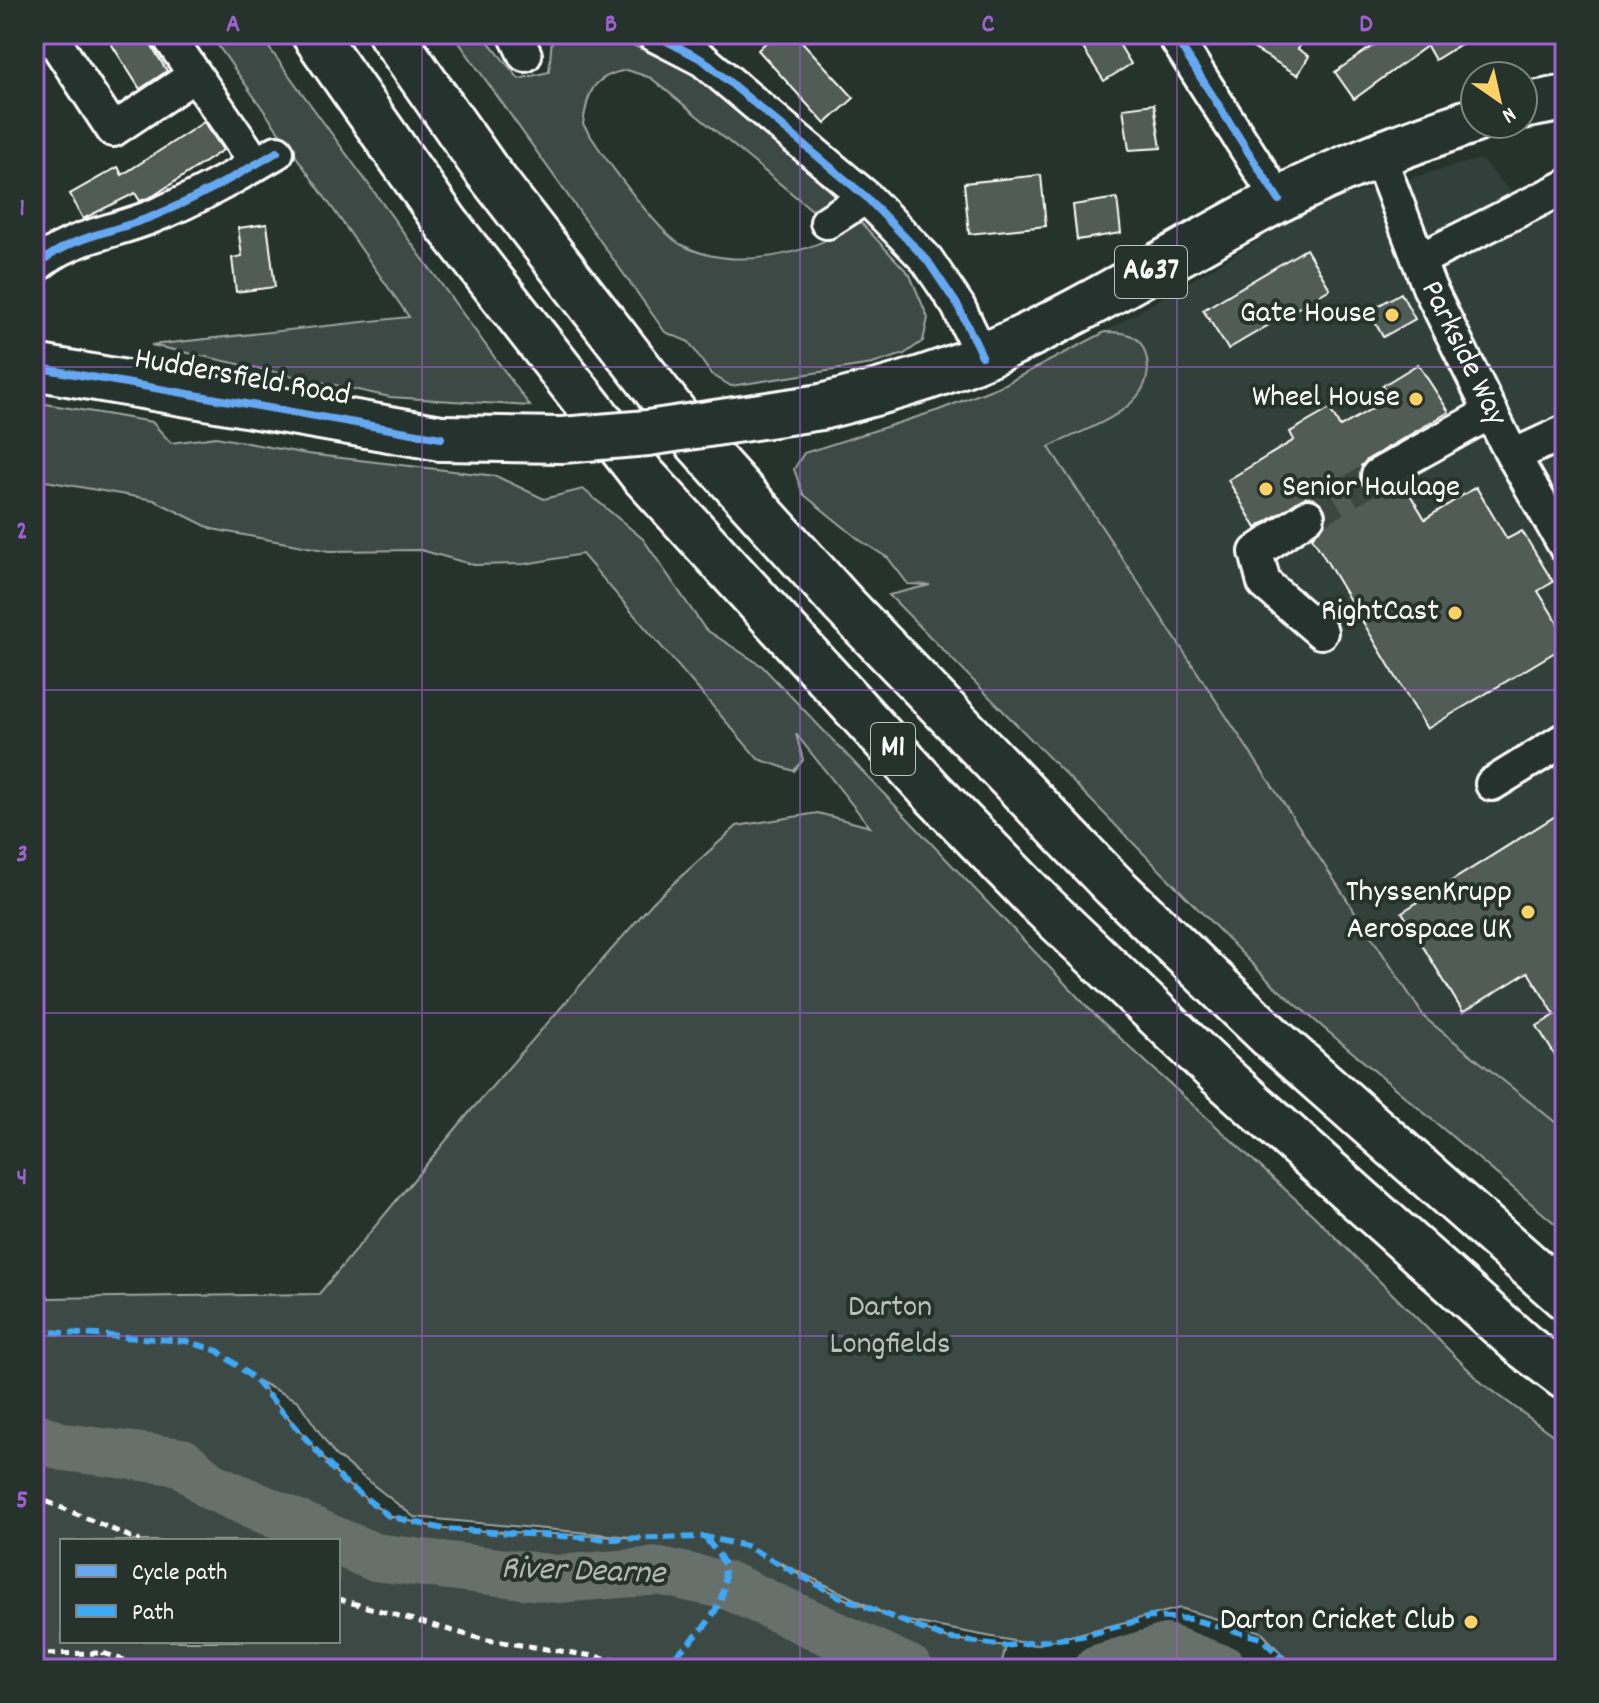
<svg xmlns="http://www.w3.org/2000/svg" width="1599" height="1703" font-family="Dekko,sans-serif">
<rect width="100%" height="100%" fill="#26332d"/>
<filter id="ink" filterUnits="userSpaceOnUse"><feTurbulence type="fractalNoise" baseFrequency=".0125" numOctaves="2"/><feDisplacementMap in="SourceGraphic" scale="16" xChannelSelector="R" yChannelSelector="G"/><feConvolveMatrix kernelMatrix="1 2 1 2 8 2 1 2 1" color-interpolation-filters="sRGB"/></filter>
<g filter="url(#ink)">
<polygon fill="#333f3a" points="1480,159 1511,192 1565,165 1565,1130 1425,1018 1049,447 1088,431 1126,332 1105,332 1323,202"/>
<g fill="#3e4944" stroke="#9ea4a2" stroke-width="2" fill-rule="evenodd">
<polygon points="210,34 259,34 530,406 390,397 151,345 409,317"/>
<path d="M453,34H482L519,79L549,72L552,39L563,34H591L633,45L697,76L820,179L910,275L928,318L923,341L904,354L872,364L731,386L711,374L689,342L665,332ZM627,70L651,78L840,233C795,258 727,270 680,244C655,229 599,150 583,124C588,91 593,76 627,70Z"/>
<path d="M1105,332C1123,332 1139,333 1145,352C1164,408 1085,428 1049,447L1425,1018L1565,1130V1232L1273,985L889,595L930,585L908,584L888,558L861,541L803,494L794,469L804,453L939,410L1005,384Z"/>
<path d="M34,402L152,422L171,443L216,437L307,454L496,476L544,499L583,489L643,539L705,629L762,666L1096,1016L1313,1215L1482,1383L1565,1444V1669H1296L1261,1632L1180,1608L1035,1645L897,1619L946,1638L1006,1646L1000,1669H34V1460L78,1471L156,1452L113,1448L34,1421V1270L49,1298L319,1294L468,1114L654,901L737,826L818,813L870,827L796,734L803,760L794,771L758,759L582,554L525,564L474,565L421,550L329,551L212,529L154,500L34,479ZM256,1380L298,1401L335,1455L414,1517L642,1538L443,1529L389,1516L343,1481ZM62,1541H338V1641H62ZM776,1562L777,1561L887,1615L838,1596Z"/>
</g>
<polygon fill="#67706c" stroke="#a4a9a7" stroke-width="2" points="34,1421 113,1448 156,1452 159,1471 78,1471 34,1460"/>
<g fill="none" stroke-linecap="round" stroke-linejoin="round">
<g stroke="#67706c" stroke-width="48">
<polyline points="34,1436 63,1447 182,1462 211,1486 336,1541"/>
<polyline points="338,1542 374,1557 557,1579 659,1571 729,1586 909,1669"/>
<polyline points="1097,1669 1166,1648 1223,1669"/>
</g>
</g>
<g fill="#515c57" stroke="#fff" stroke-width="2">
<polygon points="105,34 144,34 167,71 140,89"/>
<polygon points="775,34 795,34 854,98 825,124 758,50"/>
<polygon points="1092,34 1113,34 1131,64 1104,81 1079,42"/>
<polygon points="1229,34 1307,34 1298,49 1309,56 1298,75"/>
<polygon points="1390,34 1477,34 1435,60 1427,46 1354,99 1335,72"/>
<polygon points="1154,104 1161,148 1129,150 1123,108"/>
<polygon points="204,122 223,150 153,196 140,201 135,193 83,219 70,194 118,167 122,175"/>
<polygon points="1041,175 1046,226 969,234 964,183"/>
<polygon points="1117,198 1121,233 1077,240 1073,205"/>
<polygon points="267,224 275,287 236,292 232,258 242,256 238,228"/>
<polygon points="1306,249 1330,289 1228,349 1203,310"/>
<polygon points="1401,293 1415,319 1383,337 1369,311"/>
<polygon points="1418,364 1449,412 1368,459 1361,466 1361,484 1368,491 1378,494 1403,483 1425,519 1476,487 1507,539 1522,531 1553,582 1538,591 1565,635 1565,646 1427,729 1312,537 1325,523 1323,505 1306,497 1256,528 1228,480 1294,440 1290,432 1330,409 1340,427 1390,398 1382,386"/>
<polygon points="1565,810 1565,1072 1537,1026 1555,1015 1528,972 1463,1012 1402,912"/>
</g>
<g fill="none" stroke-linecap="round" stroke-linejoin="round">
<polyline stroke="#3c4742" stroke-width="32" stroke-dasharray="32 16" stroke-linecap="butt" points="1308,516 1378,475"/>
<defs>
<g id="minor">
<polyline points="50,34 113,130 195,75"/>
<polyline points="167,34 256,164"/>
<polyline points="515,34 525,55"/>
<polyline points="653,34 703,60 866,197 927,260 958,306 982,356"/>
<polyline points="1173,34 1279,200"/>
<path id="s1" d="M1378,153L1429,287L1505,441L1565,546"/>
<polyline points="827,222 866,197"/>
<polyline points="1419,260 1565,187"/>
<path d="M34,268C66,237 111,233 151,217C196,199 236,176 277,152"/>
<polyline points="1513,456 1565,432"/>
<polyline points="1378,475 1491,412"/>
<polyline points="1308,516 1256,552 1264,583 1321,632"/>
<polyline points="1492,784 1565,739"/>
</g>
<g id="highway">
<polyline points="314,34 447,224 642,474 934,794 1039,902 1218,1073 1524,1346 1565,1377"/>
<polyline points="391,34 487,171 695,440 843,604 1113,885 1274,1040 1565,1297"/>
<polyline points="1523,106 1565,98"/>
<polyline points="34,367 441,438"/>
<path d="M821,407C876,393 930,379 983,356C1086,312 1179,251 1278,200C1342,167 1408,143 1475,120"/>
</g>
</defs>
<use href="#minor" stroke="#fff" stroke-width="38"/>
<use href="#highway" stroke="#fff" stroke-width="50"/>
<g stroke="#fff" stroke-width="5" stroke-dasharray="8 6" stroke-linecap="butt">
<polyline points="34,1496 140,1541"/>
<polyline points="338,1599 482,1639 677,1669"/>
<polyline points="34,1654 103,1653 150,1669"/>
<polyline points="99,1669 103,1653"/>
</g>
<use href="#minor" stroke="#26332d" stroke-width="32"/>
<use href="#highway" stroke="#26332d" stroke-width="44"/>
<defs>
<polyline id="highway-bridge" points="441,438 562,440 648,433 821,407"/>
</defs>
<use href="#highway-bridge" stroke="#fff" stroke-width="50" stroke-linecap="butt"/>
<use href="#highway-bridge" stroke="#26332d" stroke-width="44"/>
<g stroke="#3fa9f5" stroke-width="6" stroke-dasharray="12 6" stroke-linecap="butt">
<polyline points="34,1331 186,1341 218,1351 253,1378 343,1481 389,1516 443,1529 610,1539 705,1537 746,1546 838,1596 946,1638 1006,1646 1088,1635 1150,1617 1191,1619 1261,1638 1293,1669"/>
<path d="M662,1667C691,1642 734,1608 723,1563C721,1555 710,1545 705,1537"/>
</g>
<defs>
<g id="cycleway">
<polyline points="653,34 703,60 866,197 927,260 958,306 982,356"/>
<polyline points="1173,34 1279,200"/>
<path d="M34,268C66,237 111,233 151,217C196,199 236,176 277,152"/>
<polyline points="34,367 441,438"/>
</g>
</defs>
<use href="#cycleway" stroke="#26332d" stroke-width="13"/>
<use href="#cycleway" stroke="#66a8f1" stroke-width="8"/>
</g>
</g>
<path fill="none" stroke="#9c61cf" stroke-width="2" stroke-opacity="0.55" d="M422,34V1669M800,34V1669M1177,34V1669M34,367H1565M34,690H1565M34,1013H1565M34,1336H1565"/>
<g fill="#ffd166" stroke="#26332d" stroke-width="3">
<circle cx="1392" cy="315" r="8"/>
<circle cx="1416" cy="399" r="8"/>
<circle cx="1266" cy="489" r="8"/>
<circle cx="1455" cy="613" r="8"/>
<circle cx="1528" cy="912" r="8"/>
<circle cx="1471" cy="1622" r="8"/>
</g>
<g text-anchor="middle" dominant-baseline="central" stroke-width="8" stroke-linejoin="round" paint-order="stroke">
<g fill="#26332d" stroke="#bec2c0" stroke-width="2">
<rect x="1115" y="246" width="72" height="52" rx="6"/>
<rect x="871" y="723" width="44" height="52" rx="6"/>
</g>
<g font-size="30" font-weight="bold" fill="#fff">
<text x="1151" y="272">A637</text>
<text x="893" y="749">M1</text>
</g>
<g font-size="32" fill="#fff" stroke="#26332d" text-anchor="end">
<text x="1376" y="315">Gate House</text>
<text x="1400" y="399">Wheel House</text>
<text x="1282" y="489" text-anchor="start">Senior Haulage</text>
<text x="1439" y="613">RightCast</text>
<text x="1512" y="894">ThyssenKrupp<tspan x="1512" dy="37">Aerospace UK</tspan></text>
<text x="1455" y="1622">Darton Cricket Club</text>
</g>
<g font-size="32" fill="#fff" stroke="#26332d">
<text stroke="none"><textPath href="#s1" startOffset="218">Parkside Way</textPath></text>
<text transform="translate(242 379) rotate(10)">Huddersfield Road</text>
</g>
<g font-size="32" fill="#bbbfbe" stroke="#26332d">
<text x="890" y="1309">Darton<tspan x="890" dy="37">Longfields</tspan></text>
</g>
<g font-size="34" font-style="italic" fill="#b3b8b6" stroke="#26332d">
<text transform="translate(583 1573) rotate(2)">River Dearne</text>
</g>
</g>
<rect width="1599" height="1703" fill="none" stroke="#26332d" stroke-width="88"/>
<rect x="60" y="1539" width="280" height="104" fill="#26332d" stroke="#7d8581" stroke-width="2"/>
<rect x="76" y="1565" width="40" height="12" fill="#66a8f1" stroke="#7d8581" stroke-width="2"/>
<text x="132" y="1579" font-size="24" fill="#ffffff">Cycle path</text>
<rect x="76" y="1605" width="40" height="12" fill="#3fa9f5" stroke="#7d8581" stroke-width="2"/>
<text x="132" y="1619" font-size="24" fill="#ffffff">Path</text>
<g transform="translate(1499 100) rotate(146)"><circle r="38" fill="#26332d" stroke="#7d8581" stroke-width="2"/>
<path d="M0-6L14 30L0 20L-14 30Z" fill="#ffd166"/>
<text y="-12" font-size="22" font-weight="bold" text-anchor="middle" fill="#ffffff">N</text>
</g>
<rect x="44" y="44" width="1511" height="1615" fill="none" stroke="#9c61cf" stroke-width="3"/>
<g font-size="26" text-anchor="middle" font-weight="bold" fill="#9c61cf">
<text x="233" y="31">A</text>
<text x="611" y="31">B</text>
<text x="988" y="31">C</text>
<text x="1366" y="31">D</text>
<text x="22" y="215">1</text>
<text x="22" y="538">2</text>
<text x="22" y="861">3</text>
<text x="22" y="1184">4</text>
<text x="22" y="1507">5</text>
</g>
</svg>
